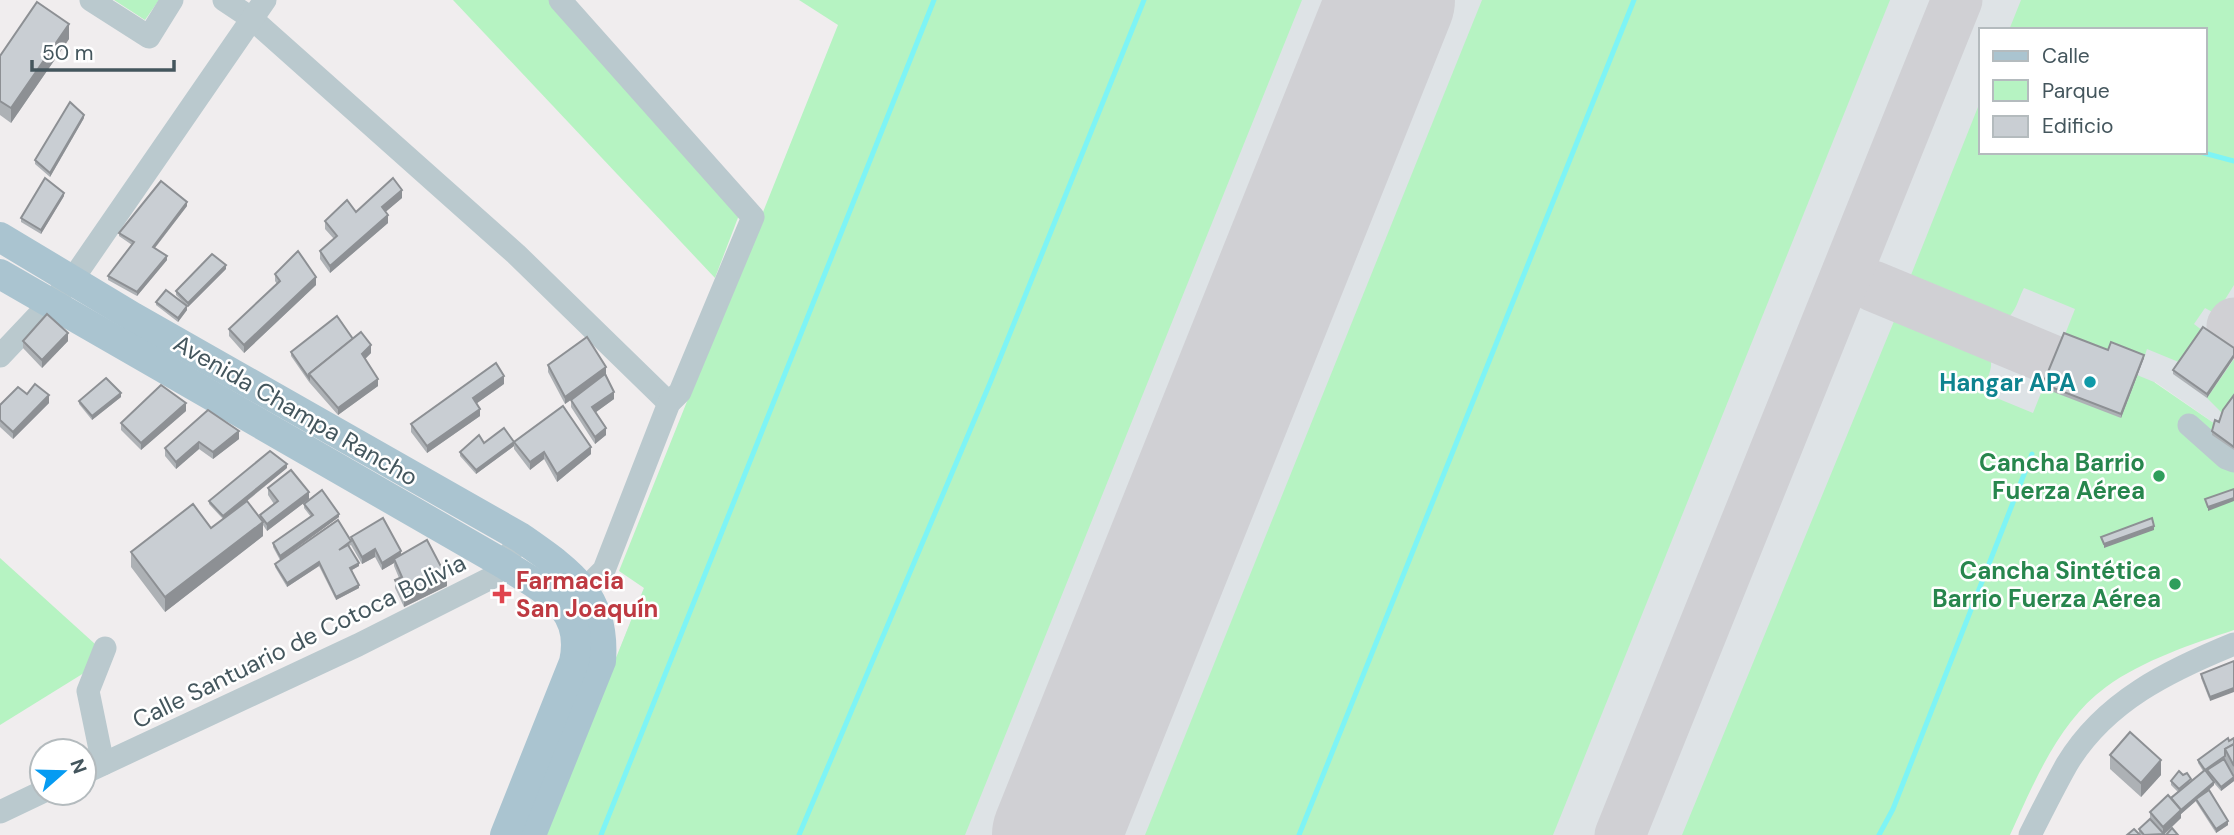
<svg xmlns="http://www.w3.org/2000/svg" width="2234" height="835" font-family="'DM Sans',sans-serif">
<rect width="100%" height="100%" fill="#f0edee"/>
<path fill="#dee3e6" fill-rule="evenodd" d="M857,0H2234V437L2155,382L1966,835H546L644,588ZM1980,30H2204V152H1980Z"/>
<g fill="#b6f3c2">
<polygon points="114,0 159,0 145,20"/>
<polygon points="453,0 549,0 739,215 715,278"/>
<polygon points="799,0 1302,0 965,835 545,835 644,588 619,571 838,25"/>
<polygon points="1482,0 1890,0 1553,835 1145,835"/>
<path d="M2021,0H2234V285L2216,314L2205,308L2194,324L2203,331L2181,363L2147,349L2144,358L2108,354L2064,337L2075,309L2024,288C2016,303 2015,322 1994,321L1907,285L1980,102V152H2204V30H2009Z"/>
<path d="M1897,314L1982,348C1999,361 1988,375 1982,392L2033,413L2043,388L2137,375L2154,382L2234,437V630C2192,644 2143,660 2106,687C2058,722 2034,783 2010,835H1682Z"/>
<polygon points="2234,359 2234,398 2223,414 2207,398"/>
<polygon points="0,558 95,644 92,668 0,725"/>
</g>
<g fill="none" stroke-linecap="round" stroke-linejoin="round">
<g stroke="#7ef4f5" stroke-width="5">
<polyline points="2200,152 2234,161"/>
<polyline points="601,835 934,0"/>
<polyline points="799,835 990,383 1144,0"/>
<polyline points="1299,835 1634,0"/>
<polyline points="1879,835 1893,809 2032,454"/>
</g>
<g stroke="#d0d0d4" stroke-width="51">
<polyline points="1873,286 2054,361"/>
<polyline points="2232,326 2234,323"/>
<polyline points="1620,835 1957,0"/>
</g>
<polyline stroke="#d0d0d4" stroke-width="128" points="1056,835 1391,0"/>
<g stroke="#bac9ce" stroke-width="23">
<polyline points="91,0 149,37 172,0"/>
<polyline points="224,0 251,18 516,254 669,403"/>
<polyline points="560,0 753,217 680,392 669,403 604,570 572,602"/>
<polyline points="0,356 72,280 265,0"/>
<polyline points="2189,425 2226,458 2234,461"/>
<polyline points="103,764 88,691 105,648"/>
<polyline points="84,773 358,645 491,578 511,552"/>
<polyline points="0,812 42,792"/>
<path d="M2030,835C2042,811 2054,787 2067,764C2105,701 2170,670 2234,644"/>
</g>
<g stroke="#aac4d0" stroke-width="30">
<path d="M0,237L133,317L520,537C570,572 606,595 601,661L531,835"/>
<path d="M0,274L504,564C544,590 586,607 574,662L505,835"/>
</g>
</g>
<g fill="#adb1b5">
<polygon points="69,39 11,123 0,115 0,56"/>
<polygon points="84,118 50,177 35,164 35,160"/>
<polygon points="64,196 41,234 21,222 21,218"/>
<polygon points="402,198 385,212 388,223 330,273 320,259 320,251 334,239 325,229 325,221"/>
<polygon points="187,206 155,248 167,260 137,296 108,280 108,276 132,245 119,236 119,233"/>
<polygon points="226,269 188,307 176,295 176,291"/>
<polygon points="275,274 316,285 244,353 229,336 229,329 277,284 275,281"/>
<polygon points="156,302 187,310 178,322 156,305"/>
<polygon points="353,339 371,353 365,359 378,386 338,415 309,382 291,356 291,352"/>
<polygon points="23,341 68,341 42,368 23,348"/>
<polygon points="2234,348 2207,398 2173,374 2173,370"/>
<polygon points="2108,350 2144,358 2121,418 2043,388 2043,384"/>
<polygon points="548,365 606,374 614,399 596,412 606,435 595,444 571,407 571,400 565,404 548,372"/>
<polygon points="504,384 477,403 480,416 427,453 411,432 411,424"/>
<polygon points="2234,395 2234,450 2212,435 2212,431"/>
<polygon points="121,397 92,420 79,404 79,401"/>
<polygon points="49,403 13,439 0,427 0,405"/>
<polygon points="208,410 239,439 213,459 199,449 176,469 165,456 165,448"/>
<polygon points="186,411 141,450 121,430 121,423"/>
<polygon points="514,442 591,454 557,482 544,459 530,470 514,449"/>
<polygon points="484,443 514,446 476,474 460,456 460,452"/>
<polygon points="287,468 246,502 260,519 260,515 274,504 268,495 268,488 309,499 267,531 263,525 263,536 165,612 131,567 131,552 211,528 223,519 209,504 209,501"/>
<polygon points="304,504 339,517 280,560 273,547 273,543 311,517 304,508"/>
<polygon points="351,537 401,555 447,586 404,607 395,588 395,580 399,578 394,566 394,563 382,570 375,557 362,564 351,545 349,546 359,566 352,570 359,588 336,600 319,566 287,587 275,567 275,564 351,541"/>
<polygon points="2234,661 2210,701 2201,678 2201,674"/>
<polygon points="2234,738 2234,781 2221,791 2214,783 2214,785 2206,793 2228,825 2216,833 2196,802 2196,801 2181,814 2181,818 2164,835 2141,835 2139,833 2139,829 2150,819 2150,812 2178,792 2171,785 2171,781 2191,782 2203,771 2198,763 2198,760"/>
<polygon points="2110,755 2161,775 2141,797 2110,769"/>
</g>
<g fill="#8d9094">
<polygon points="69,24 69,39 11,123 11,108"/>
<polygon points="84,115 84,118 50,177 50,173"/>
<polygon points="402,190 402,198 382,215 382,207"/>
<polygon points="64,193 64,196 41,234 41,230"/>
<polygon points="187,202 187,206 153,250 153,247"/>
<polygon points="388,215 388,223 330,273 330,266"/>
<polygon points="167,256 167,260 137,296 137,292"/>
<polygon points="226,265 226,269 188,307 188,303"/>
<polygon points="316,277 316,285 244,353 244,345"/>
<polygon points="187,306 187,310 178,322 178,318"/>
<polygon points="68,333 68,341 42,368 42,360"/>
<polygon points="371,345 371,353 362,362 362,354"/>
<polygon points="2144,355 2144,358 2121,418 2121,414"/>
<polygon points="2234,355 2234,358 2207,398 2207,394"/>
<polygon points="606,367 606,374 565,404 565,397"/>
<polygon points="504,376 504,384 473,406 473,398"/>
<polygon points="378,379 378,386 338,415 338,408"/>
<polygon points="614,392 614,399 592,415 592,407"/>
<polygon points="121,393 121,397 92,420 92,416"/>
<polygon points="49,395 49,403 13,439 13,432"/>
<polygon points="186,403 186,411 141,450 141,443"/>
<polygon points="480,409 480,416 427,453 427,446"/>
<polygon points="606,428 606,435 595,444 595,437"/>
<polygon points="239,431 239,439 213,459 213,452"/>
<polygon points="199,442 199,449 176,469 176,462"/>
<polygon points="514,442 514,446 476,474 476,470"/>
<polygon points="591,447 591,454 557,482 557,474"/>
<polygon points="544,452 544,459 530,470 530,462"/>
<polygon points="287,464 287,468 223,520 223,516"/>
<polygon points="309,492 309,499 267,531 267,524"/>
<polygon points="2234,498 2234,501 2208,511 2208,507"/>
<polygon points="339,514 339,517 280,560 280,556"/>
<polygon points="263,522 263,536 165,612 165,597"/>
<polygon points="2154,526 2154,530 2104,548 2104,544"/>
<polygon points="375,549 375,557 362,564 362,557"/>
<polygon points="401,551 401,559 394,559 394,563 382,570 382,563"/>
<polygon points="319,562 319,566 287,587 287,583"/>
<polygon points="359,563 359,566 350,571 350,568"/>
<polygon points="447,578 447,586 404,607 404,599"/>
<polygon points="359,585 359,588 336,600 336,597"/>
<polygon points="2234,688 2234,692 2210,701 2210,697"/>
<polygon points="2161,760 2161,775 2141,797 2141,783"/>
<polygon points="2234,777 2234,781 2221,791 2221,787"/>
<polygon points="2214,782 2214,785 2181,814 2181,818 2163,835 2163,827 2181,810"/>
<polygon points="2228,821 2228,825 2216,833 2216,829"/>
</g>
<g fill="#c9ced3" stroke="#8d9094" stroke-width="2">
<polygon points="37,2 69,24 11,108 0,101 0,56"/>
<polygon points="70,102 84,115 50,173 35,160"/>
<polygon points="45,178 64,193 41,230 21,218"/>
<polygon points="393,178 402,190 382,207 388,215 330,266 320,251 337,236 325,221 347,200 356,212"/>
<polygon points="161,181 187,202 153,247 167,256 137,292 108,276 134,242 119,233"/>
<polygon points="298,251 316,277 244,345 229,329 280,281 275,274"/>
<polygon points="212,254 226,265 188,303 176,291"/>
<polygon points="166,290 187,306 178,318 156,302"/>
<polygon points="47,314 68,333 42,360 23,341"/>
<polygon points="337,316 353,339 309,374 309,378 291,352"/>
<polygon points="2203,327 2234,348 2234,355 2207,394 2173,370"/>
<polygon points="361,332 371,345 362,354 378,379 338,408 309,374"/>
<polygon points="2064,333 2108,350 2111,342 2144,355 2121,414 2043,384"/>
<polygon points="587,337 606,367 565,397 548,365"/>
<polygon points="496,363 504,376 473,398 480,409 427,446 411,424"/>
<polygon points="605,374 614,392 592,407 606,428 595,437 571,400"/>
<polygon points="106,378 121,393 92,416 79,401"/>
<polygon points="35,384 49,395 13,432 0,420 0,405 18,387 27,394"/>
<polygon points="161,385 186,403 141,443 121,423"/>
<polygon points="2234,395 2234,447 2212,431 2215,420 2219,422 2223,410"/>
<polygon points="563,406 591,447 557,474 544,452 530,462 514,442"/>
<polygon points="208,410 239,431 213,452 199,442 176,462 165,448"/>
<polygon points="504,428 514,442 476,470 460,452 479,435 484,443"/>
<polygon points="270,451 287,464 223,516 209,501"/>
<polygon points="291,470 309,492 267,524 260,515 278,501 268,488"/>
<polygon points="2234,489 2234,498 2208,507 2205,499"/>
<polygon points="322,490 339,514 280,556 273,543 313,515 304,504"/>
<polygon points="247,501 263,522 165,597 131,552 193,504 211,528"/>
<polygon points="383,518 401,551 382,563 375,549 362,557 351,537"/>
<polygon points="2152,518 2154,526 2104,544 2101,537"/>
<polygon points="338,520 351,541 339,550 348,545 359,563 350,568 359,585 336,597 319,562 287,583 275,564"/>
<polygon points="427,540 447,578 404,599 395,580 402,577 394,559"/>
<polygon points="2234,661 2234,688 2210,697 2201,674"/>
<polygon points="2130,732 2161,760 2141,783 2110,755"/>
<polygon points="2228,738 2229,741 2234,738 2234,744 2225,749 2225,756 2205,770 2198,760"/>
<polygon points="2234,744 2234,766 2225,749"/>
<polygon points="2224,759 2234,777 2221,787 2207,770"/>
<polygon points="2205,770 2214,782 2181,810 2171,798"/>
<polygon points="2179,771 2183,775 2187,773 2191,779 2179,789 2171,781"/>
<polygon points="2209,790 2228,821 2216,829 2196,799"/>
<polygon points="2168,795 2181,810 2163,827 2150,812"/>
<polygon points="2150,819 2164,834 2144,835 2139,829"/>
<polygon points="2172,828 2178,835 2166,835"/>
<polygon points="2134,829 2140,835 2127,835"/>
</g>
<circle fill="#0f9aa8" stroke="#fff" stroke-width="2.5" cx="2090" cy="382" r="7"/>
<g fill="#2e9e5b" stroke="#fff" stroke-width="2.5">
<circle cx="2159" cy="476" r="7"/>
<circle cx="2175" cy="584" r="7"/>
</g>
<path fill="#e0444e" stroke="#fff" stroke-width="2.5" d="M498.5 583.5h7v7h7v7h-7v7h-7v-7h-7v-7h7z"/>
<g text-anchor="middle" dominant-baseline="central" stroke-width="5" stroke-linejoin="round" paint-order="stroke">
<g font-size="24" font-weight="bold" fill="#0d838f" stroke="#fff" text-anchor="end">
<text x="2076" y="382">Hangar APA</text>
</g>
<g font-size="24" fill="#44565d" stroke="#fff">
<text transform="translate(296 410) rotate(30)">Avenida Champa Rancho</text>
<text transform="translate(299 641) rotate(-26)">Calle Santuario de Cotoca Bolivia</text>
</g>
<g font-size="24" font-weight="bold" fill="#27864d" stroke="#fff" text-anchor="end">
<text x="2145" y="462">Cancha Barrio<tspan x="2145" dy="28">Fuerza Aérea</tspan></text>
<text x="2161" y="570">Cancha Sintética<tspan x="2161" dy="28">Barrio Fuerza Aérea</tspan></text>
</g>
<g font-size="24" font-weight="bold" fill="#be3a42" stroke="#fff" text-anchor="start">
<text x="516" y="580">Farmacia<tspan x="516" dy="28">San Joaquín</tspan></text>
</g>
</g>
<rect x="1979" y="28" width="228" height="126" fill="#ffffff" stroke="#b4bbbe" stroke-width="2"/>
<rect x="1993" y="51" width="35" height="10" fill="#aac4d0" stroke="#b4bbbe" stroke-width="2"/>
<text x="2042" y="63" font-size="21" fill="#44565d">Calle</text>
<rect x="1993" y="80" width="35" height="21" fill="#b6f3c2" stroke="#b4bbbe" stroke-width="2"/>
<text x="2042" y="98" font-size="21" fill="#44565d">Parque</text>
<rect x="1993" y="116" width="35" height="21" fill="#c9ced3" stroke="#b4bbbe" stroke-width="2"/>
<text x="2042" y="133" font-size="21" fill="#44565d">Edificio</text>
<g transform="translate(63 772) rotate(70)"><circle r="33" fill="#ffffff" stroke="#b4bbbe" stroke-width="2"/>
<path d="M0-5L12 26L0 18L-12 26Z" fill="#059bf2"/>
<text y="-10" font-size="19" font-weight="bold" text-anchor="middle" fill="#44565d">N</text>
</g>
<path d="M32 60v10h142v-10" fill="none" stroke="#44565d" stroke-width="3.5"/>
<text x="42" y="60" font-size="21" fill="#44565d" stroke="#ffffff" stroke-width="5" paint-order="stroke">50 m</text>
</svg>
